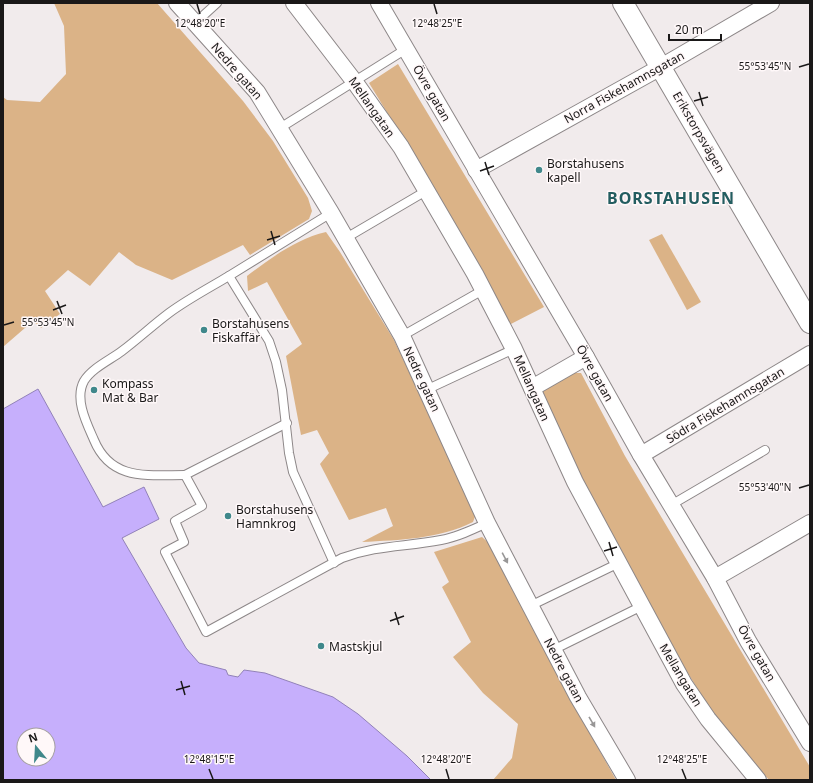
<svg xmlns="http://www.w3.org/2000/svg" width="813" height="783" font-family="'Noto Sans',sans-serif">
<rect width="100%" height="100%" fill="#f1ebec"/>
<g fill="#dbb387">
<polygon points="54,3 157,3 243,101 273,141 308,198 312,211 309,219 250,255 243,245 172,280 136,265 119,252 90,286 68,270 45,291 60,314 41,328 33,321 3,347 3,97 7,100 40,102 66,74 64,26"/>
<polygon points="398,64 544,307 509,325 437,194 369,83"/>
<path d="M326,232L340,252L394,340L476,514L473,522C439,539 400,540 362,542L393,526L386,508L349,520L320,464L329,453L317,430L301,435L286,356L302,344L267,282L248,291L247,276C271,258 296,239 326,232Z"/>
<polygon points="662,234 701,302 687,310 649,240"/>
<polygon points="571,373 581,373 625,456 810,767 810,780 769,780 715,718 665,635 540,401 541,391"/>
<polygon points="482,537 491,545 562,683 616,780 493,780 512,758 518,724 483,693 453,657 471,642 442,587 449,582 434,552"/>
</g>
<path fill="#c6affc" stroke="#9282b8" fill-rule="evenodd" d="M38,389L103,507L144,487L159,519L122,538L186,648L199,663L226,670L228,675L238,677L244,670L265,673L333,697L358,714L407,756L431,780H3V409ZM24,735H48V759H24Z"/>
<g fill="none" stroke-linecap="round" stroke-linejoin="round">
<defs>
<g id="service">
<polyline points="195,23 217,3"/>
<polyline points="280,128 406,49"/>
<polyline points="346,238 426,191"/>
<polyline points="229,276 331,213"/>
<polyline points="402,336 483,290"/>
<polyline points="428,389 514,349"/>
<path d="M287,423L185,475L202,506L175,521L184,542L165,552L206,632L342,558C377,545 405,547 441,540C457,537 472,530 487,523"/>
<path d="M185,475C147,475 111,481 94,440C87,424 74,399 84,381C92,368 110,360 122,351C138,339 153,325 169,313C188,299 209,288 229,276L269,341L276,362L282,390L289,453L293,472L334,563"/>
<polyline points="671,505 765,450"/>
<polyline points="530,606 619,563"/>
<polyline points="553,650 642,606"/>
</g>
<g id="minor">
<polyline points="177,3 257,92 331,213 402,336 487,523 578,697 627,780"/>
<polyline points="294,3 354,81 401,147 475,274 514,349 575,482 684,684 708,719 758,780"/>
<polyline points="379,3 586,357 641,455 715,578 748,641 810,743"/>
<polyline points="476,170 661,67 771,3"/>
<polyline points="532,388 586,357"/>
<polyline points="641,455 810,354"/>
<polyline points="715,578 810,523"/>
</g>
<polyline id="tertiary" points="623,3 810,323"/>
</defs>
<use href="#service" stroke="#8d8788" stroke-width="10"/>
<use href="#minor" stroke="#8d8788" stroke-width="18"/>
<use href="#tertiary" stroke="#8d8788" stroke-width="22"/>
<use href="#service" stroke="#fff" stroke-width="8"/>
<use href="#minor" stroke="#fff" stroke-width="16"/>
<use href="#tertiary" stroke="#fff" stroke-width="20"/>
</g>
<defs><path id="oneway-solid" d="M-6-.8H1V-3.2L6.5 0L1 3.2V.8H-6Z"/></defs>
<g fill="#989797">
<use href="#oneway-solid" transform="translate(505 558) rotate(62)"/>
<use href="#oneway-solid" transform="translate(592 722) rotate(60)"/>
</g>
<path fill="none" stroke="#1a1818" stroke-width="1.5" d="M197,4L200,14M434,4L437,14M799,67L809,64M699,92L703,106M694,101L708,97M485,162L489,175M480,171L494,166M271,231L275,245M267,240L280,236M57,301L62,314M53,310L66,305M4,325L14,322M799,488L809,485M609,542L613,556M604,551L617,547M395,612L399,625M390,621L404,616M181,681L185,695M176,690L190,686M209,769L213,779M446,769L449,779M682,769L686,779"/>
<g fill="#40888b" stroke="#fff8f9" stroke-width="1.5">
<circle cx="539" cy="170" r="4"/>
<circle cx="204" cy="330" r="4"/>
<circle cx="94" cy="390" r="4"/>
<circle cx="228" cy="516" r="4"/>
<circle cx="321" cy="646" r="4"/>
</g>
<g text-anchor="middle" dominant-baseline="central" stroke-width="3" stroke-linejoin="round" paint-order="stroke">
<g font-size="12" fill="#1a1818" stroke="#fff8f9">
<text transform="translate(237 71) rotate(49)">Nedre gatan</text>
<text transform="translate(624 87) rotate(-29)">Norra Fiskehamnsgatan</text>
<text transform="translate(432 93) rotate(60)">Övre gatan</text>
<text transform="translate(372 107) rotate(55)">Mellangatan</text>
<text transform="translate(699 132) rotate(60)">Erikstorpsvägen</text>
<text transform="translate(595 373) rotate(61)">Övre gatan</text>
<text transform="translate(422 379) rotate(65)">Nedre gatan</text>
<text transform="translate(532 388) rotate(66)">Mellangatan</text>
<text transform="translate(725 405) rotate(-31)">Södra Fiskehamnsgatan</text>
<text transform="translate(757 653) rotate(60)">Övre gatan</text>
<text transform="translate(564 670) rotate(62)">Nedre gatan</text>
<text transform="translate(681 675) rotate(59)">Mellangatan</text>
</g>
<g font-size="12" fill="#1a1818" stroke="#fff8f9" text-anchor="start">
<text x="547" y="163">Borstahusens<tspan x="547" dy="14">kapell</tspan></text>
<text x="212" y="323">Borstahusens<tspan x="212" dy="14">Fiskaffär</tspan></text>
<text x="102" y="383">Kompass<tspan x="102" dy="14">Mat &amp; Bar</tspan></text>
<text x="236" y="509">Borstahusens<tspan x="236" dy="14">Hamnkrog</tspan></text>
<text x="329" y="646">Mastskjul</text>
</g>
<g font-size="16" font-weight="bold" letter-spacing="1" fill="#235d60" stroke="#fff8f9">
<text x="671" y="198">BORSTAHUSEN</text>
</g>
</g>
<g font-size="10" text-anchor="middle" fill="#1a1818" stroke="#fff8f9" stroke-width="3" stroke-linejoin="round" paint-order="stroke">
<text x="200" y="27">12°48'20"E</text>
<text x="437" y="27">12°48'25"E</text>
<text x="765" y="70">55°53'45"N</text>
<text x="48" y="326">55°53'45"N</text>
<text x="765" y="491">55°53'40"N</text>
<text x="209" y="763">12°48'15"E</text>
<text x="446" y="763">12°48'20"E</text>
<text x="682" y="763">12°48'25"E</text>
</g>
<rect width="813" height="783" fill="none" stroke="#1a1818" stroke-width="8"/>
<g transform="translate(36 747) rotate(342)"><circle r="19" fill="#fff8f9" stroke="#a39e9f"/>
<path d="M0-3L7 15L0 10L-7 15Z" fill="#40888b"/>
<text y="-6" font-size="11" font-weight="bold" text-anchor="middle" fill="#1a1818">N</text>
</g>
<path d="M669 34v6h52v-6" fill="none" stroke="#1a1818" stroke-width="2"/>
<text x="675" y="34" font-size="12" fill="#1a1818" stroke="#fff8f9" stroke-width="3" paint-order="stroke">20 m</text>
</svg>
